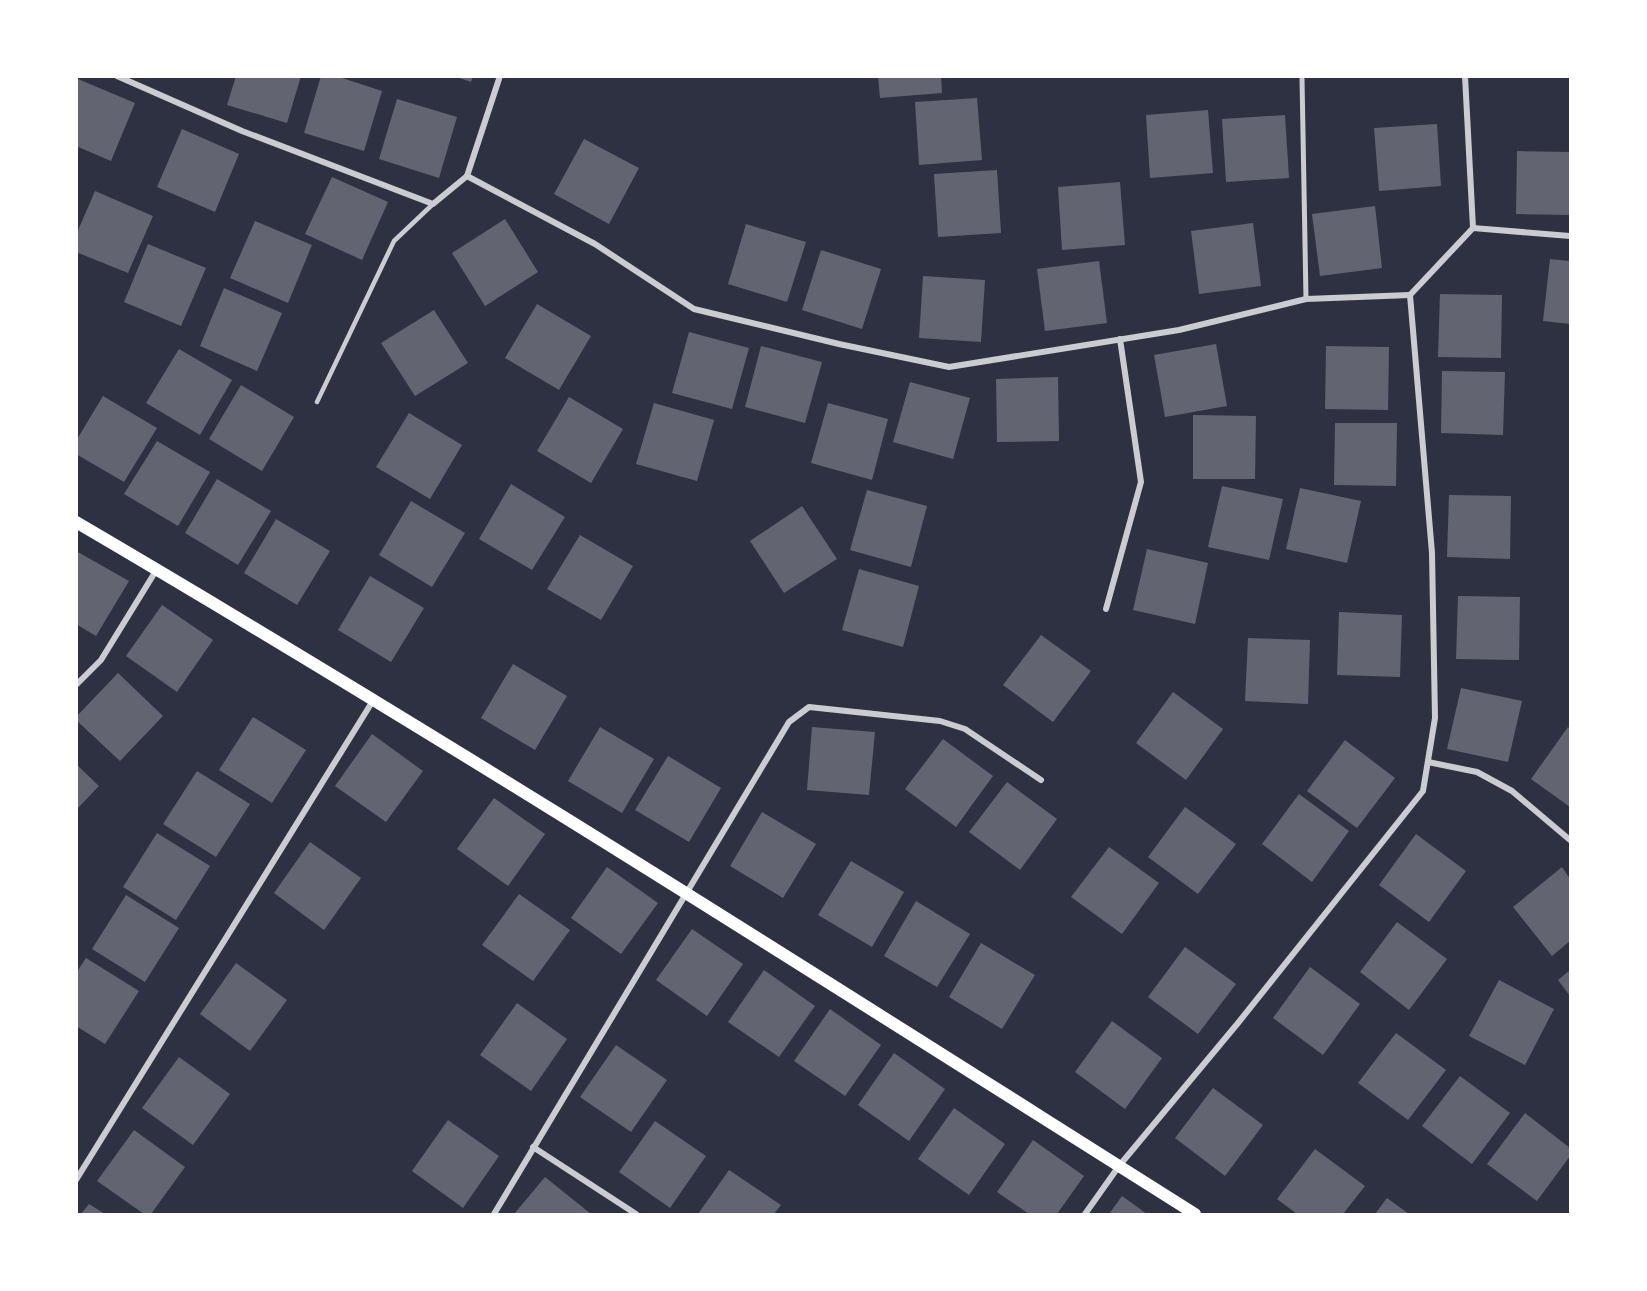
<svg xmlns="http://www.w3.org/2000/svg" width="1647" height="1291" font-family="Roboto,sans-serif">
<rect width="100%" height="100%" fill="#2d3142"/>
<g fill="#626471">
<polygon points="236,76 301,76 287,123 227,105"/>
<polygon points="321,76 336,76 382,91 364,151 304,133"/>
<polygon points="454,76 473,76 471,82"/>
<polygon points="878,76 941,76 942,93 880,98"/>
<polygon points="78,79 135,103 111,161 76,146"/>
<polygon points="977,98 982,160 919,165 915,102"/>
<polygon points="397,99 457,117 439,178 379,159"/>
<polygon points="1208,110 1213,173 1150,178 1146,115"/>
<polygon points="1285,115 1289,178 1226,182 1222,119"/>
<polygon points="1437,124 1441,186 1379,191 1374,128"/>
<polygon points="182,129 239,154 215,212 157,187"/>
<polygon points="584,139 639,168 609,224 554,194"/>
<polygon points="1517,151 1570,152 1570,215 1516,214"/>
<polygon points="997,170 1001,233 938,237 934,174"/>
<polygon points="332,177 388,202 362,260 305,234"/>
<polygon points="1120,182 1125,245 1062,250 1058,187"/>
<polygon points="95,191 153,216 128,273 76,252 76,235"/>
<polygon points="1375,206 1382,268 1320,276 1312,214"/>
<polygon points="505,219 538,272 485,306 452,253"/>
<polygon points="255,221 312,245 288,303 230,278"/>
<polygon points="1253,223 1261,286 1199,294 1191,231"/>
<polygon points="746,224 806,242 787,302 728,284"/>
<polygon points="148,244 206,268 181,326 124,302"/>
<polygon points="821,250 881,269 862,329 802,310"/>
<polygon points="1550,259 1570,261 1570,324 1543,321"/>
<polygon points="1099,261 1107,323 1045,331 1037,269"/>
<polygon points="923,276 985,280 981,342 919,338"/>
<polygon points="224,288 282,313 257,371 200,346"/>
<polygon points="1440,294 1502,295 1501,358 1438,357"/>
<polygon points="537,304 591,336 559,390 505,358"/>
<polygon points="434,310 468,363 415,396 381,343"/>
<polygon points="689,332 749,348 732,409 672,393"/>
<polygon points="1216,344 1227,406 1165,417 1154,355"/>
<polygon points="761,346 822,362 805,423 745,407"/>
<polygon points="1326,346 1389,347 1388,410 1325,409"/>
<polygon points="179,349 232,380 200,435 146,403"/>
<polygon points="1442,371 1505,372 1503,435 1441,433"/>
<polygon points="1058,377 1059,441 997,442 996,379"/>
<polygon points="910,382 970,398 953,459 893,442"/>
<polygon points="241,385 294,417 262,471 209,439"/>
<polygon points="103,396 157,428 124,482 76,454 76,441"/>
<polygon points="569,397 623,429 591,483 537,451"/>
<polygon points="654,403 714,420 697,481 636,464"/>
<polygon points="828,403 888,419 872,480 811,463"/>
<polygon points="409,413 462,445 430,499 376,467"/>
<polygon points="1193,415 1256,416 1255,479 1193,479"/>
<polygon points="1335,423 1397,423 1396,486 1334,485"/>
<polygon points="157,441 210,472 178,526 124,494"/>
<polygon points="217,479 271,511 238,565 185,533"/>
<polygon points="511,484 565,517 532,570 479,539"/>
<polygon points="1222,486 1283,499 1269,560 1208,547"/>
<polygon points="1300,488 1361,501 1347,563 1286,549"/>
<polygon points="867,490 927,506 911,567 850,550"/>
<polygon points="1449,495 1511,496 1510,559 1447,557"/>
<polygon points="411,501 465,533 432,587 379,555"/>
<polygon points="802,506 837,559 784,593 750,541"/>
<polygon points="276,519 330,551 297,605 244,573"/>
<polygon points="580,535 633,566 601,620 547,589"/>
<polygon points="1147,549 1208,563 1195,624 1133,610"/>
<polygon points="76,551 129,581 96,636 76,624"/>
<polygon points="859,569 919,586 903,647 842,630"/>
<polygon points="370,576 424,608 391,662 338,630"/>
<polygon points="1458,596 1520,597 1519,660 1456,659"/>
<polygon points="162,605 213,640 177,692 126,656"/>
<polygon points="1339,612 1402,615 1400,677 1337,675"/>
<polygon points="1041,635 1091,671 1053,722 1003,685"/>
<polygon points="1248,638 1310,640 1308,704 1245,701"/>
<polygon points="513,664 567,696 535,750 481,718"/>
<polygon points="118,673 163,716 120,761 76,720 76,717"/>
<polygon points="1461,688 1522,701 1508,762 1447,749"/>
<polygon points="1173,692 1223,729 1186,780 1136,743"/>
<polygon points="253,717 306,750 272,803 219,770"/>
<polygon points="600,727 654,759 622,813 568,781"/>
<polygon points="812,727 875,732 869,795 807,790"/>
<polygon points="1568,727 1570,729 1570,807 1531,779"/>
<polygon points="372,734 423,771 386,822 335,786"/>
<polygon points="943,739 993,776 956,827 905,789"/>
<polygon points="1345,740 1395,778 1357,828 1307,791"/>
<polygon points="668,756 721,788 689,842 635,810"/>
<polygon points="76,764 99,786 76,810"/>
<polygon points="197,771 250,804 216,857 163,824"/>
<polygon points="1007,782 1057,819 1020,870 969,832"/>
<polygon points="1299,794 1349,831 1312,882 1262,844"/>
<polygon points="494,798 545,834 508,886 457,849"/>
<polygon points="1185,807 1236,844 1198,894 1148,857"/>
<polygon points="762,812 816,844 783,898 730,866"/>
<polygon points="157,833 210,866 176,920 123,887"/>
<polygon points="1416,834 1466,871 1429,922 1379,885"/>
<polygon points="310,842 361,878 324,930 274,893"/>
<polygon points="1109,847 1159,883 1122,934 1071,897"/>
<polygon points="851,861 904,892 872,947 818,915"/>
<polygon points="607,867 658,903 621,954 571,918"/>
<polygon points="1562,867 1570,879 1570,941 1552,956 1513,907"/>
<polygon points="519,894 570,930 533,981 482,945"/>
<polygon points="126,895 179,928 145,982 92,949"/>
<polygon points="916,901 970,934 937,987 884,956"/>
<polygon points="1397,922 1447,959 1409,1010 1360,972"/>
<polygon points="692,929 743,964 707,1016 656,980"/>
<polygon points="981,943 1035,975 1002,1029 949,997"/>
<polygon points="1185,947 1236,984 1198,1034 1148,997"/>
<polygon points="86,958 139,991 105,1044 76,1026 76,973"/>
<polygon points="236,963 287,1000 250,1051 200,1014"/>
<polygon points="1310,967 1360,1004 1323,1055 1273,1018"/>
<polygon points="764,970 815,1006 779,1057 728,1022"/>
<polygon points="1570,970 1570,996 1558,980"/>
<polygon points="1499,980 1554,1009 1525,1065 1469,1036"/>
<polygon points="517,1003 567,1039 531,1091 480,1055"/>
<polygon points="830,1009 881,1045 845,1096 794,1061"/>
<polygon points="1112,1021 1162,1058 1125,1109 1075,1072"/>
<polygon points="1396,1033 1446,1070 1408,1120 1358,1083"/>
<polygon points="616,1045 667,1080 631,1132 580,1097"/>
<polygon points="894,1053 945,1089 909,1141 858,1105"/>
<polygon points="179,1057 230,1094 193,1145 142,1108"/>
<polygon points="1460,1076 1510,1113 1472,1164 1422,1126"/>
<polygon points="1213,1088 1263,1125 1225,1176 1175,1138"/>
<polygon points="954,1108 1005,1144 969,1195 918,1159"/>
<polygon points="1525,1113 1570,1148 1570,1156 1537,1201 1487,1164"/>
<polygon points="448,1120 499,1156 463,1208 412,1171"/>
<polygon points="655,1121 706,1156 670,1208 619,1172"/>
<polygon points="134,1130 185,1167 151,1214 144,1214 97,1181"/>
<polygon points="1033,1140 1084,1176 1057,1214 1029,1214 997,1192"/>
<polygon points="1315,1149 1365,1186 1343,1214 1297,1214 1277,1199"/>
<polygon points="729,1170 781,1205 774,1214 698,1214"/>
<polygon points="545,1177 591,1214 514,1214"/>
<polygon points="1122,1196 1147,1214 1109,1214"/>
<polygon points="1387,1198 1409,1214 1375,1214"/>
<polygon points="89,1204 105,1214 81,1214"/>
</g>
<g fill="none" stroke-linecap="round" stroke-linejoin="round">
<polyline stroke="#caccd0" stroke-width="4.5" points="317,402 394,241 433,204"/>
<polyline stroke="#caccd0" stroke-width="5" points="1302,78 1306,299"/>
<g stroke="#caccd0" stroke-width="6">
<polyline points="117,76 242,131 433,204 467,176 595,244 694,309 839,344 949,367 1179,330 1306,299 1410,295"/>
<polyline points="467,176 500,76"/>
<polyline points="1473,228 1570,236"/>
<polyline points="1106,609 1141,482 1120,339"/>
<polyline points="76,685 101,660 157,569"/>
<polyline points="1428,762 1477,772 1512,791 1570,840"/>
<polyline points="533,1147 636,1214"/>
<polyline points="76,1180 374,699"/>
<polyline points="494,1214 789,722 809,707 940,721 965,729 1041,780"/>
<polyline points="1085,1214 1119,1166 1238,1023 1423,791 1435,718 1432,553 1410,295 1473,228 1465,76"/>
</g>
<path stroke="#fff" stroke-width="12" d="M76,522C455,744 824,980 1195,1214"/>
</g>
<rect width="1647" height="1291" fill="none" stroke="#ffffff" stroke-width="156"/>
</svg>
